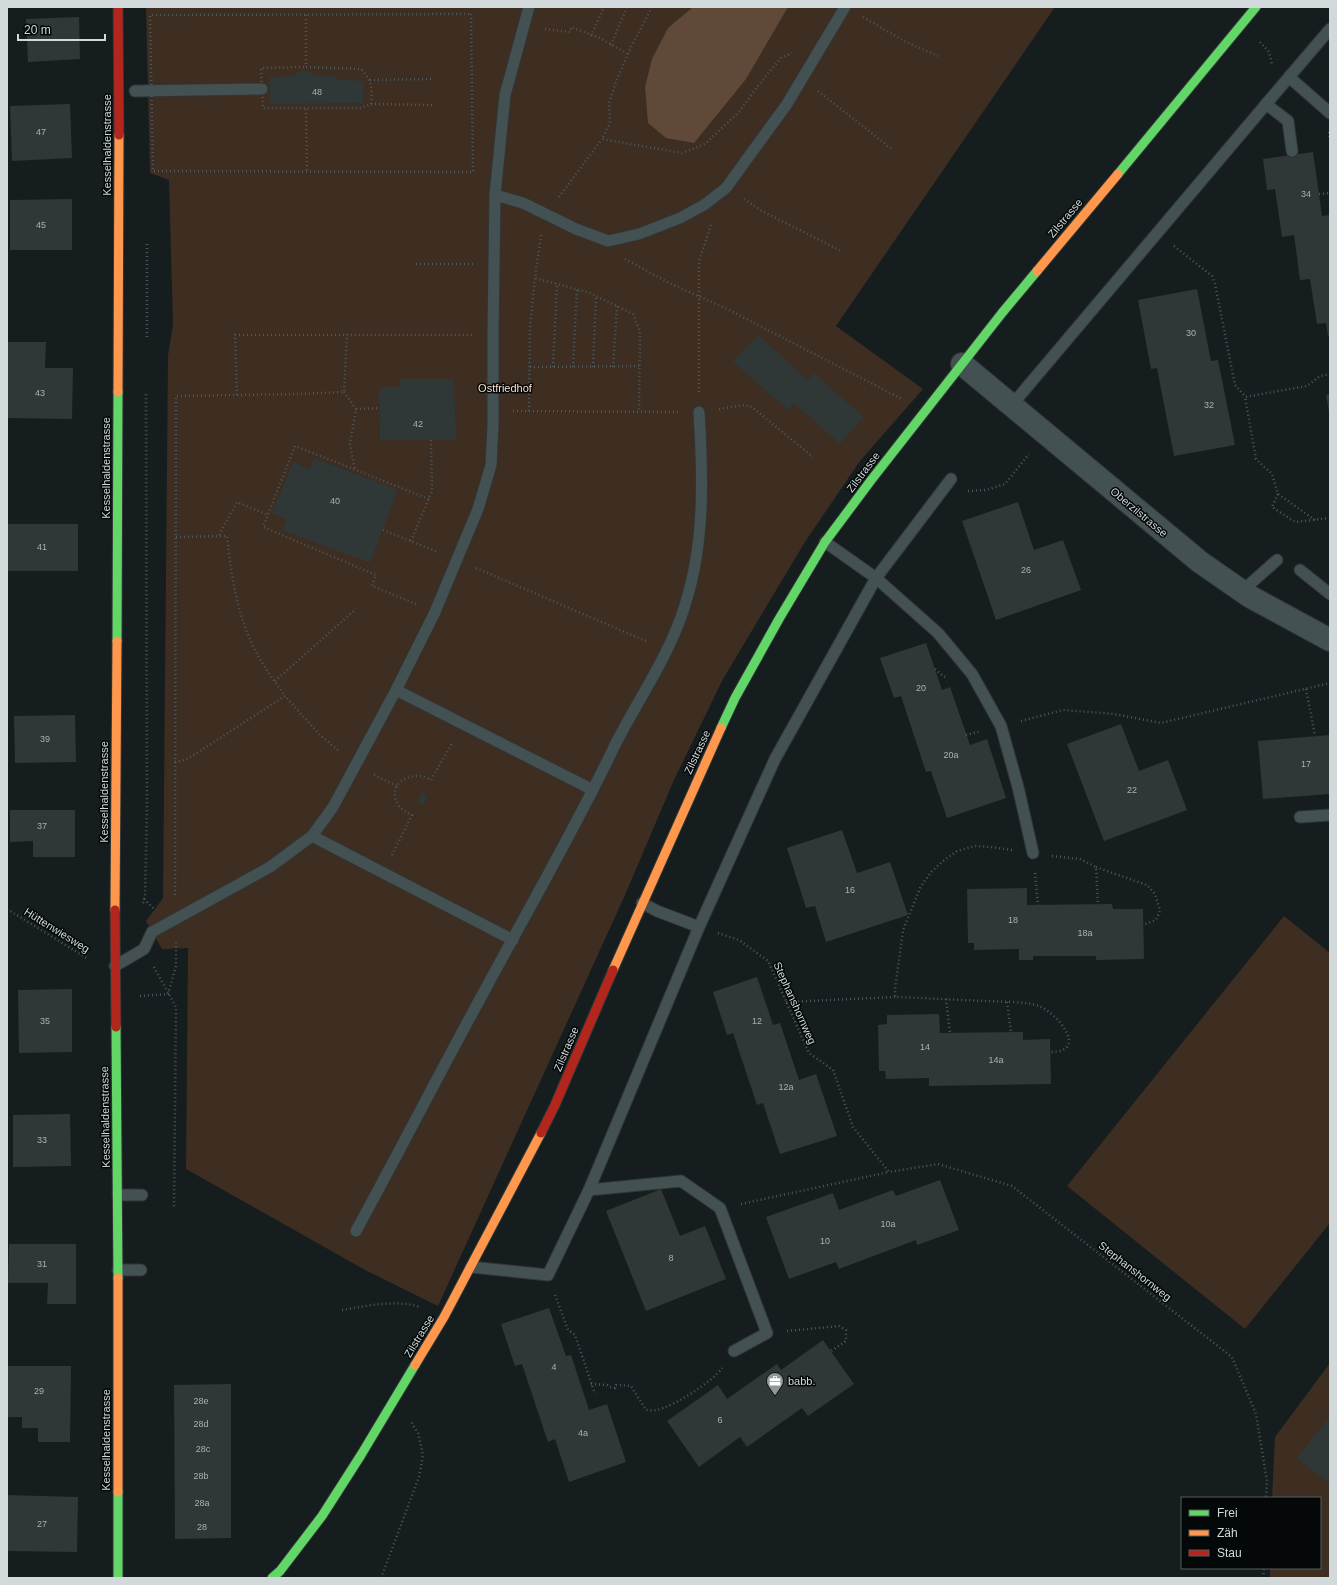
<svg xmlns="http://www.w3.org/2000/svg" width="1337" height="1585" font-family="Arial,sans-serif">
<rect width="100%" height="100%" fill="#161d1e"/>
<g fill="#3e2d21">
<polygon points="146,7 1055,7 836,326 923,389 860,461 805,542 723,679 674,780 625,895 438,1306 365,1270 186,1169 188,948 162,949 146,921 163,898 168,355 173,325 169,180 150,173"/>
<polygon points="1284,916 1330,953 1330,1223 1245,1329 1067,1186"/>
<polygon points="1330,1363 1330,1578 1270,1578 1270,1568 1320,1568 1320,1498 1272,1498 1275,1437"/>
</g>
<polygon fill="#614939" points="693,7 788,7 746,79 694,143 666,138 648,123 645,87 652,59 668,28"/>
<g fill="#303737">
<polygon points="79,17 80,59 28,62 26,19"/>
<polygon points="299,71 308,71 314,75 335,76 336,79 364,81 363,103 270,104 270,77 293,76"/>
<polygon points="70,104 72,158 12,161 10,106"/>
<polygon points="1313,152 1322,216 1330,215 1330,336 1328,336 1326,323 1317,324 1310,279 1300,280 1294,235 1282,237 1275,189 1267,190 1263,159"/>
<polygon points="72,199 72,250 10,250 10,200"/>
<polygon points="1197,289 1211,361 1218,360 1235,445 1174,456 1157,368 1151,369 1138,300"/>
<polygon points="758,335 808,380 814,373 864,417 840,444 794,403 788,410 733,362"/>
<polygon points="7,342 46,342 45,368 73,368 72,419 7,418"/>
<polygon points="400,379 454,379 456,440 380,440 379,387 400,387"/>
<polygon points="1330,394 1330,412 1329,412 1326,395"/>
<polygon points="314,458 398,490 370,563 282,530 287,519 272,513 293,462 310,469"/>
<polygon points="1018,502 1034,550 1063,540 1081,590 996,620 962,521"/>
<rect x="7" y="524" width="71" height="47"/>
<polygon points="926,643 942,690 950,687 970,745 987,739 1006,798 947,818 931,771 926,772 901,696 894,698 880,658"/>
<polygon points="75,715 76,762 15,763 14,716"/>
<polygon points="1121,724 1139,771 1168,760 1187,810 1104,841 1067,744"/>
<polygon points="1330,735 1330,794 1263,799 1258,741"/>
<polygon points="422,792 428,796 423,805 417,802"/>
<polygon points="10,810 75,810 75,857 33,857 33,841 10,842"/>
<polygon points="842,830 857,873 890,862 908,915 826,942 815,906 806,908 787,848"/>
<polygon points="1027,888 1027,905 1112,904 1113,909 1143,909 1144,959 1096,960 1096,956 1033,956 1033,960 1019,960 1019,949 974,950 974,943 968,943 967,889"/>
<polygon points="757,977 773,1025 780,1023 799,1080 816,1074 837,1136 780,1154 763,1103 757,1105 733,1033 727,1035 713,992"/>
<polygon points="72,989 72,1052 19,1053 18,990"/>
<polygon points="939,1014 940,1033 1023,1032 1023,1040 1050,1039 1051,1084 929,1086 929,1078 886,1079 885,1071 879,1071 878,1025 887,1024 887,1015"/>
<polygon points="70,1114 71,1166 13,1167 13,1115"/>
<polygon points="940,1180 959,1230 917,1245 916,1240 839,1269 836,1262 789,1279 766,1217 833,1193 839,1210 893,1190 896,1196"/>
<polygon points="661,1189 680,1236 705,1226 726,1279 646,1311 606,1211"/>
<polygon points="9,1244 76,1244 76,1304 47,1304 48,1283 8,1283"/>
<polygon points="549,1308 566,1356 571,1355 589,1410 607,1404 626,1462 569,1482 555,1439 548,1442 522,1364 515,1366 501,1324"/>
<polygon points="823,1340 854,1384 808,1416 802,1408 747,1447 740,1437 699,1467 667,1421 718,1385 727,1399 777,1364 781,1370"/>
<polygon points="7,1366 71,1366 70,1442 38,1442 38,1428 22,1428 22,1417 7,1417"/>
<polygon points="231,1384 231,1538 175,1539 174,1385"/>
<polygon points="1330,1416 1330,1484 1297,1458"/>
<polygon points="7,1495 78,1497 77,1552 7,1551"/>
</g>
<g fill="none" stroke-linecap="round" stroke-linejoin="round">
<defs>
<g id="lane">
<polyline points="1289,77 1330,29"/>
<polyline points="135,91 262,89"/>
<polyline points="1266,104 1288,121 1292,151"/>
<polyline points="495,195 523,203 576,229 608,241 639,234 680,218 704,205 726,188 787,104 845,7"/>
<polyline points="1011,406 1289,77 1330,113"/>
<polyline points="825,542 876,578 938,633 972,674 1001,726 1018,787 1033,853"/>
<polyline points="1300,570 1330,594"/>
<polyline points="1242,591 1277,560"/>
<polyline points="396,690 593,790"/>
<polyline points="1300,817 1330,815"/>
<polyline points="312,836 513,940"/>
<polyline points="642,903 657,911 699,927"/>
<polyline points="115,966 144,949 152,932 270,867 312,836 333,807 395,692 435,612 478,509 491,465 493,425 493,335 495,195 505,95 529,7"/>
<polyline points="589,1190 681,1181 720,1208 767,1333 734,1351"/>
<polyline points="118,1195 142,1195"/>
<path d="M356,1231C398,1154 438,1076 480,999C525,915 573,833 614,747C637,701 670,655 685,605C705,543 703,476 699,412"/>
<polyline points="471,1267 548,1275 589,1190 699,927 775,759 876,578 951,479"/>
<polyline points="118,1270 141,1270"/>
</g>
<polyline id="street" points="962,364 1200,562 1249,596 1330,640"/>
<g id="fast">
<polyline points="1118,174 1256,7"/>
<polyline points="117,641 118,392"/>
<polyline points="721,728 735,698 779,619 825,542 872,479 1002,313 1037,271"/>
<polyline points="116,1027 118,1278"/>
<polyline points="118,1492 118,1578"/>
<polyline points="272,1578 280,1571 322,1516 361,1455 415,1365"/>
</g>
<g id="slow">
<polyline points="1037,271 1118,174"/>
<polyline points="118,392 119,135"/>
<polyline points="115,910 117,641"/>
<polyline points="613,970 721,728"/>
<polyline points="118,1278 118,1492"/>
<polyline points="415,1365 444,1317 541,1133"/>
</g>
<g id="jam">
<polyline points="118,7 119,135"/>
<polyline points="115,910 116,1027"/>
<polyline points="541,1133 555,1105 613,970"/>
</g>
</defs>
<use href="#lane" stroke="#313637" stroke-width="13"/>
<use href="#street" stroke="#313637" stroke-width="24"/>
<use href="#fast" stroke="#313637" stroke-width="11"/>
<use href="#slow" stroke="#313637" stroke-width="11"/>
<use href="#jam" stroke="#313637" stroke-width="11"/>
<g stroke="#4e585a" stroke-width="2.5" stroke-dasharray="1 3" stroke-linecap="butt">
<polyline points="652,7 631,47 617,79 609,103 610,123 602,139 682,153 705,144 740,111 757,87 781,58 792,53"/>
<polygon points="471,14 473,172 153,171 150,15"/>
<polyline points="306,15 306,67"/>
<polyline points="863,17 904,41 938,56"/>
<polyline points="545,29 570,32 571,27 600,38 628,54"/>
<polyline points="591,36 604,7"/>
<polyline points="1260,42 1269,52 1272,64"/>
<polyline points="611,45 627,7"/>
<path d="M306,67L361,69C373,83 372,86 371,104L361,108H263L261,68Z"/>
<polyline points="370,80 433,79"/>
<polyline points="818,91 893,150"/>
<polyline points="371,104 434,105"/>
<polyline points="306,109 307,172"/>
<polyline points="1329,132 1330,140"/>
<polyline points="1319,194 1330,193"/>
<polyline points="559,197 602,139"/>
<polyline points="744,199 762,211 841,251"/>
<polyline points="541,235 535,278 590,293 633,314 640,331 639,412"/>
<polyline points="1174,246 1212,276 1215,284 1235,385 1245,396"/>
<polyline points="625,259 669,283 727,309 902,399"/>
<polyline points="416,264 474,264"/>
<polyline points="147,337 147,244"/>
<polyline points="530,367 640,366"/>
<polyline points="553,367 557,284"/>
<polyline points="573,367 577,289"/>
<polyline points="593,367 596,296"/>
<polyline points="613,367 617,306"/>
<polyline points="344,392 356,409 350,444 355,470"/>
<polyline points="699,392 699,261 711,225"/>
<polyline points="237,395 235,335 347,335"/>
<polyline points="356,409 380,408"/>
<polyline points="719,409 744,405 752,407 813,457"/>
<polyline points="513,411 680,412"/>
<polyline points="529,411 530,328 535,278"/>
<polyline points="968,491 986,490 1005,484 1029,454"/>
<polyline points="1278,494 1272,507 1295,522 1330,518"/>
<polyline points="1315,520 1278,494 1272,474 1256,459 1245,397 1307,386 1320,376 1330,374"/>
<polyline points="383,530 438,552"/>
<polyline points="219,535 237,502 268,515"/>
<path d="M176,537L227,536C231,572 236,609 251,642C260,662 273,679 285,696"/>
<polyline points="411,541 432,491 431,440"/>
<polyline points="476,568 648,642"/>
<polyline points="416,604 372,586 376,575 263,527 295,446 429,499"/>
<polyline points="935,669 943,676 948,678"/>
<polyline points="275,681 356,609"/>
<polyline points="1306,689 1315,736"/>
<polyline points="1021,721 1063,710 1114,714 1161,723 1330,683"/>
<polyline points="966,735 981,731"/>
<polyline points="175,762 186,760 285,696 320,735 339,751"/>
<polyline points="374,775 397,786"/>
<path d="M1012,850L991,847L975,846L957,851L943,861L931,872L921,886L903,930L895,989V997C926,998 956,1000 987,1001C1001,1002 1026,1001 1039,1006C1057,1013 1090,1052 1050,1052"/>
<path d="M392,855L412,815C407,812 402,810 399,806C387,789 402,775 420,776C424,776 428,779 431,780L453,742"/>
<polyline points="1052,856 1080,859 1096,867 1098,904"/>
<polyline points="1096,867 1147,885 1155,894 1160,911 1156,920 1143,925"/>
<polyline points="1035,873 1038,905"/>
<polyline points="175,895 176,396 298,394 344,392 347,335 472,335"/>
<polyline points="144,899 154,909"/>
<polyline points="143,903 145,897 147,807 146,394"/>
<polyline points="7,909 88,959"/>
<polyline points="718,933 739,940 768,961 809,1053 833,1070 853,1127 889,1172 938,1164 1012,1186 1232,1357 1256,1414 1267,1481 1266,1498"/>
<polyline points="154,967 176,1007 174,1209"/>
<polyline points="140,996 168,994 176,966 176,942"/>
<polyline points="946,999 950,1033"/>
<polyline points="786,1002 895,997"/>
<polyline points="1007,1002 1011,1032"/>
<polyline points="741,1204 889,1172"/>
<polyline points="555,1295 568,1330 575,1335 595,1394"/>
<path d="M342,1310C368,1306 394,1299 420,1307"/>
<polyline points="787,1331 839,1326 846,1330 846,1341 831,1351"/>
<path d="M591,1384L607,1385L609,1387L615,1388L616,1385L631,1386L646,1410C649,1410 653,1411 656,1410C673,1407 712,1382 722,1368"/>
<polyline points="381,1578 419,1477 423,1455 418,1433 411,1422"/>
<polyline points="1263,1578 1264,1568"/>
</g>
<use href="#lane" stroke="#445153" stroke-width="11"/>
<use href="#street" stroke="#445153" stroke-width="22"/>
<use href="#fast" stroke="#63d668" stroke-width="9"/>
<use href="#slow" stroke="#ff974d" stroke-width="9"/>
<use href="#jam" stroke="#b3261e" stroke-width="9"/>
</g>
<defs>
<symbol id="office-pin" viewBox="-11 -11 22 30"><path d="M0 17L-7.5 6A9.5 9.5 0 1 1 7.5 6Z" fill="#909798" stroke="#040809"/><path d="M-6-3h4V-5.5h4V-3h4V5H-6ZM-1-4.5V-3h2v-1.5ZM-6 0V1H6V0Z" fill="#fff"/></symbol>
</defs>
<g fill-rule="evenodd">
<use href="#office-pin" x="765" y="1371" width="20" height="27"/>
</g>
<g text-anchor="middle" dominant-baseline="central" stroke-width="3" stroke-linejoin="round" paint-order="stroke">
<g font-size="9" fill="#a9b0b1">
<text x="317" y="92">48</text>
<text x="41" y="132">47</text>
<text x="1306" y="194">34</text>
<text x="41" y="225">45</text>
<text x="1191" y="333">30</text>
<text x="40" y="393">43</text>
<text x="1209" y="405">32</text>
<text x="418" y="424">42</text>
<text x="335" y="501">40</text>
<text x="42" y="547">41</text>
<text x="1026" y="570">26</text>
<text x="921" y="688">20</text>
<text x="45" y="739">39</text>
<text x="951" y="755">20a</text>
<text x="1306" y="764">17</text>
<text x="1132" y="790">22</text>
<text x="42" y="826">37</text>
<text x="850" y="890">16</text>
<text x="1013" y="920">18</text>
<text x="1085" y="933">18a</text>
<text x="45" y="1021">35</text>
<text x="757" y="1021">12</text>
<text x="925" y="1047">14</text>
<text x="996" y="1060">14a</text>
<text x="786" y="1087">12a</text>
<text x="42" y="1140">33</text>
<text x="888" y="1224">10a</text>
<text x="825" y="1241">10</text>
<text x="671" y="1258">8</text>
<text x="42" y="1264">31</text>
<text x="554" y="1367">4</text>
<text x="39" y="1391">29</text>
<text x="201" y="1401">28e</text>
<text x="720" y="1420">6</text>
<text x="201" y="1424">28d</text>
<text x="583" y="1433">4a</text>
<text x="203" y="1449">28c</text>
<text x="201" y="1476">28b</text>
<text x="202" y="1503">28a</text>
<text x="42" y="1524">27</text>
<text x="202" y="1527">28</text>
</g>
<g font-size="11" fill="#d1d9da" stroke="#040809">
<text transform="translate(107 145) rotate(-90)">Kesselhaldenstrasse</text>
<text transform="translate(1065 218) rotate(-50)">Zilstrasse</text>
<text transform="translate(106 468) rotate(-90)">Kesselhaldenstrasse</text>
<text transform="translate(863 472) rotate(-53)">Zilstrasse</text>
<text transform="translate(1139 512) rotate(40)">Oberzilstrasse</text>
<text transform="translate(697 752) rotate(-65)">Zilstrasse</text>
<text transform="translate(104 792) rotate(-90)">Kesselhaldenstrasse</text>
<text transform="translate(57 930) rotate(32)">Hüttenwiesweg</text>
<text transform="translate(795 1003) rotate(66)">Stephanshornweg</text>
<text transform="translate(566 1049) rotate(-67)">Zilstrasse</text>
<text transform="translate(105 1117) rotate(-91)">Kesselhaldenstrasse</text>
<text transform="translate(1135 1271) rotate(38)">Stephanshornweg</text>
<text transform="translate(419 1336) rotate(-59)">Zilstrasse</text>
<text transform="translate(106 1440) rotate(-90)">Kesselhaldenstrasse</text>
</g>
<g font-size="11" fill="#fcdcc8" stroke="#040809">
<text x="505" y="388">Ostfriedhof</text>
</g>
<g font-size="11" fill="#d1d9da" stroke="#040809" text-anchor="start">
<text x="788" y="1381">babb.</text>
</g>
</g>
<rect width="1337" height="1585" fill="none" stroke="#d1d9da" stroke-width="16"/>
<rect x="1181" y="1497" width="140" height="72" fill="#040809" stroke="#565c5d"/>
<rect x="1189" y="1510" width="20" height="6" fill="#63d668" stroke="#565c5d"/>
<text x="1217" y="1517" font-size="12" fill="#d1d9da">Frei</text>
<rect x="1189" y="1530" width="20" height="6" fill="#ff974d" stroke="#565c5d"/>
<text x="1217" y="1537" font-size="12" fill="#d1d9da">Zäh</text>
<rect x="1189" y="1550" width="20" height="6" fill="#b3261e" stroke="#565c5d"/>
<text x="1217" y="1557" font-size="12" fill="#d1d9da">Stau</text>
<path d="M18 34v6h87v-6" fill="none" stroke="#d1d9da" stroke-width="2"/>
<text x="24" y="34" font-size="12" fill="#d1d9da" stroke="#040809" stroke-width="3" paint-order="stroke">20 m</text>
</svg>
